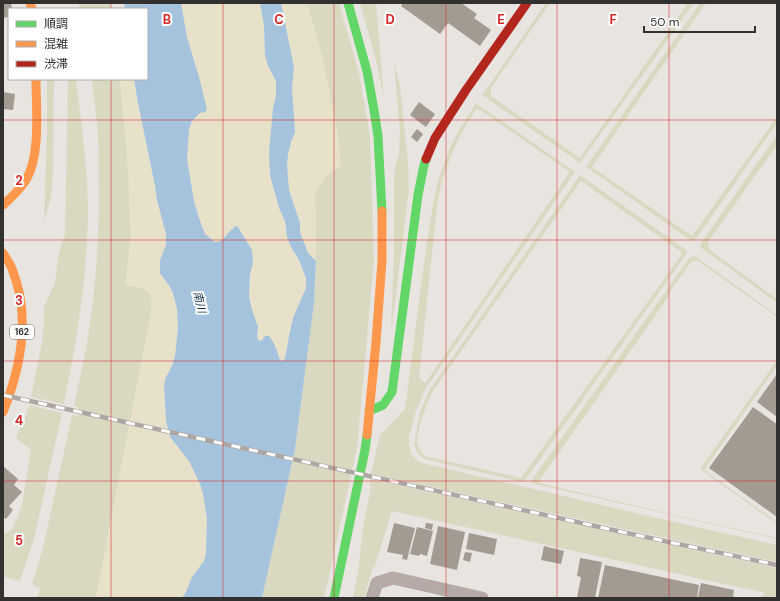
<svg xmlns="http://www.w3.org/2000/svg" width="780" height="601" font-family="'DM Sans','Noto Sans JP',sans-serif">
<rect width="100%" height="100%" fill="#e8e5e1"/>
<g fill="#d9d9c2" fill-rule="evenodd">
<polygon points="78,3 110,3 111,9 80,9"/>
<polygon points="307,3 339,3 359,73 370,137 374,260 357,448 324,598 262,598 295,449 314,303 316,261 315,193 324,178 322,55"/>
<polygon points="360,3 376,3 384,99 376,60"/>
<polygon points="546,3 550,3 491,88 491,96 580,158 688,3 694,3 580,163 482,95"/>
<polygon points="700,3 706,3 592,167 692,236 777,117 777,123 696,239 692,241 586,167"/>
<polygon points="394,61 400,86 408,161 409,189 392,326 391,326 394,261 394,180 395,167 399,153 400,132"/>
<polygon points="47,79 54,79 53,171 51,198 44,221 47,134"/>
<path d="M68,79H76C81,121 87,163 88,206C88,273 77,339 64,404L31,397L42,342L44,322V306L55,283L58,257L65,233Z"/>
<polygon points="92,79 120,79 128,167 131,238 125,285 141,288 149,292 152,301 151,313 96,598 37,598 40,588 32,584 43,548 72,415 78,416 79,407 74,406 86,350 93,302 97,257 99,206 98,132"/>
<path d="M476,103L575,172L426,388L416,411L409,437V445L412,455L417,460L422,463L670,521L777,545V562L371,474L380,435L405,409L424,263L433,205L438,180L452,143L461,127ZM477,108L570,172L426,382H423L419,377L437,206C440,192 442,177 448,164C455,144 465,126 477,108Z"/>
<polygon points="777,135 777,145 708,242 710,250 777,299 777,303 700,247 701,243"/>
<path d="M580,175L686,250L687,253L526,479L523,482L424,459L420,456L417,452L414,444L420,412L429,391ZM581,181L681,252L682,254L521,478L425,456C421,452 418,448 417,443C416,433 428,400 433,391Z"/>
<polygon points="695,256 777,315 777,317 698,261 692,261 671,290 669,296 539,481 540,483 675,515 777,538 777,539 531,483 531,481 690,257"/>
<polygon points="777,360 777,366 704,470 777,522 777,524 700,469"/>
<polygon points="29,405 62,413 34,539 20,581 3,577 3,536 13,528 22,505 31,450 16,438 25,418"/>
<polygon points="370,479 777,568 777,598 760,598 765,593 392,511 375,566 373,567 364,598 353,598 358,572 363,527 371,487 369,485"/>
</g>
<g fill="#e7e1ca">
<polygon points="181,3 260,3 264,25 264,43 268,66 276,81 276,96 273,108 275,192 279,208 285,221 287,237 292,249 299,260 306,278 306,288 293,318 289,336 285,359 282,361 280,361 276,348 262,340 259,341 256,337 258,327 252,310 249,296 250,275 253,262 252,250 239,229 234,226 222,240 218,242 215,242 205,234 199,218 194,201 187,159 189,129 192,121 200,113 205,102 194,59 187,37"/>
<polygon points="281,3 307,3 322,55 338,135 341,166 324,178 315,193 316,261 308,253 300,232 300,223 289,190 287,165 288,155 291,142 295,132 292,88 294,67"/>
<polygon points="120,79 134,79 138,103 155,186 157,200 166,234 166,245 160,273 170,287 173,293 177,309 178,328 175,356 172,366 166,377 164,394 166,421 170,437 189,461 200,484 203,494 207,519 206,553 204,561 198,569 186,592 182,598 96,598 151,313 152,301 149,292 141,288 125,285 131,238 128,167"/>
</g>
<path fill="#a6c3dd" d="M124,3H181L187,37L199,77L207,109L205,112L200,113L192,121L189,129L187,159L194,201L199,218L205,234L215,242H218L222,240L235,226L238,227L252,250L253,262L250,275L249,296L252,310L258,327L257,337L259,341L262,340L265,336H269C275,343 277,352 280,360L282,361L285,359L289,336L293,318L306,288V278L299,260L292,249L287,237L285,221L279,208L270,175L269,153L273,108L276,96V81L268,66L265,55L264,25L260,3H281L294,67L292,88L295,132L291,142L288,155L287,165L289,190L300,223V232L308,253L316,261L314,303L295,449L262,598H182L186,592L192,577L204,561L206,553L207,519L203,494L200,484L189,461L170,437L166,421L164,385L166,377L172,366L175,356L178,328L177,309L173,293L170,287L160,273V260L166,245V234L157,200L155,186L138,103L134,79H147V9H125Z"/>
<g fill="#a39b92">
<polygon points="3,3 11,3 12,9 9,9 9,17 3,18"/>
<polygon points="403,3 461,3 477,14 474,18 491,30 480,46 448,23 440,34 401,6"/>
<polygon points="3,92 15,94 13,110 3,109"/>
<polygon points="419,102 435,114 426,127 410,115"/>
<polygon points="417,129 423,134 417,142 411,137"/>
<polygon points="777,374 777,417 757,402"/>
<polygon points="753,407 777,424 777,517 709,468"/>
<polygon points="3,466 18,479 14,485 22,492 9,506 13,510 6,519 3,517"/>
<polygon points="394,523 415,528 407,560 402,559 403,555 387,552"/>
<polygon points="426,523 433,524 432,530 425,528"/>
<polygon points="438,526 465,532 457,570 430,564"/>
<polygon points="417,527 433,531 427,556 420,554 419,556 410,554"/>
<polygon points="469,533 497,539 494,555 466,549"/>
<polygon points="544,546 564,551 561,564 541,560"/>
<polygon points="465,552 472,553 470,562 463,560"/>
<polygon points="580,558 602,562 595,598 577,598 581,577 577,576"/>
<polygon points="605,565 699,585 697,598 598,598"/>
<polygon points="701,583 734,590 733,598 704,598 698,597"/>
</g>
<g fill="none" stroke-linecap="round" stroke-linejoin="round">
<polyline stroke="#b5aaa5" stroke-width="13" points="372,598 377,583 393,578 482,598"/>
<g stroke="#63d668" stroke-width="9">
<polyline points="348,3 367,71 374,110 378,136 382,211"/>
<polyline points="369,411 383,405 392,392 418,195 424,165 426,159"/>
<polyline points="334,598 365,450 367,435"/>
</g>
<g stroke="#ff974d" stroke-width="9">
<polyline points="30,3 32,9"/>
<path d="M3,205C11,198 20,189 26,180C41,155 36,108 36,79"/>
<path d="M3,253C6,258 10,263 12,269C31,315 21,367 3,412"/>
<polyline points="367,435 376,342 382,261 382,211"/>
</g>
<polyline stroke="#b3261e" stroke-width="9" points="426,159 435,138 466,90 527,3"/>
<defs>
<polyline id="rail" points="3,395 622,532 777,565"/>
</defs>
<use href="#rail" stroke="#aea6a2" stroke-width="4.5"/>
<use href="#rail" stroke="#fff" stroke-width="3" stroke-dasharray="9" stroke-linecap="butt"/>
</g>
<path fill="none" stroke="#d62828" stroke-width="1" stroke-opacity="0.55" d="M111,3V9M223,3V598M334,3V598M446,3V598M557,3V598M669,3V598M111,79V598M3,120H777M3,240H777M3,361H777M3,481H777"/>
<g text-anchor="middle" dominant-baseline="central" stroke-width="4" stroke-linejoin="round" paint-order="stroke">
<rect fill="#fff" stroke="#706f6d" stroke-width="1" x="10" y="325" width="24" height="14" rx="3"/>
<g font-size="9" font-weight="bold" fill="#33312f">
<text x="22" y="332">162</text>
</g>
<g font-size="11" font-style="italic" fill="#092c45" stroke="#fff">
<text transform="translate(200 302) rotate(76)">南川</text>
</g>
</g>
<g font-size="13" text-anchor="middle" font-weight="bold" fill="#d62828" stroke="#fff" stroke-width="4" stroke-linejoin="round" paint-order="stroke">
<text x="167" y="24">B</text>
<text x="279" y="24">C</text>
<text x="390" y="24">D</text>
<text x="501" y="24">E</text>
<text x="613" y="24">F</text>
<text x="19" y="185">2</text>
<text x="19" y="305">3</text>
<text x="19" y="425">4</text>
<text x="19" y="545">5</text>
</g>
<rect width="780" height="601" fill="none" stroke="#33312f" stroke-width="8"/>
<rect x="8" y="8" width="140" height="72" fill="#ffffff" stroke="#adadac"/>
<rect x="16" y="21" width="20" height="6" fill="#63d668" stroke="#adadac"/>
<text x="44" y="28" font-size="12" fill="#33312f">順調</text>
<rect x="16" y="41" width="20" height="6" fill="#ff974d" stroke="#adadac"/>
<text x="44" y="48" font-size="12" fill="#33312f">混雑</text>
<rect x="16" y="61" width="20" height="6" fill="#b3261e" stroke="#adadac"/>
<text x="44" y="68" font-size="12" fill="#33312f">渋滞</text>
<path d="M644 26v6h111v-6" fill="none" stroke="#33312f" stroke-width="2"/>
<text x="650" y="26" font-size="12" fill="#33312f" stroke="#ffffff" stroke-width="3" paint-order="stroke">50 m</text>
</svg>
